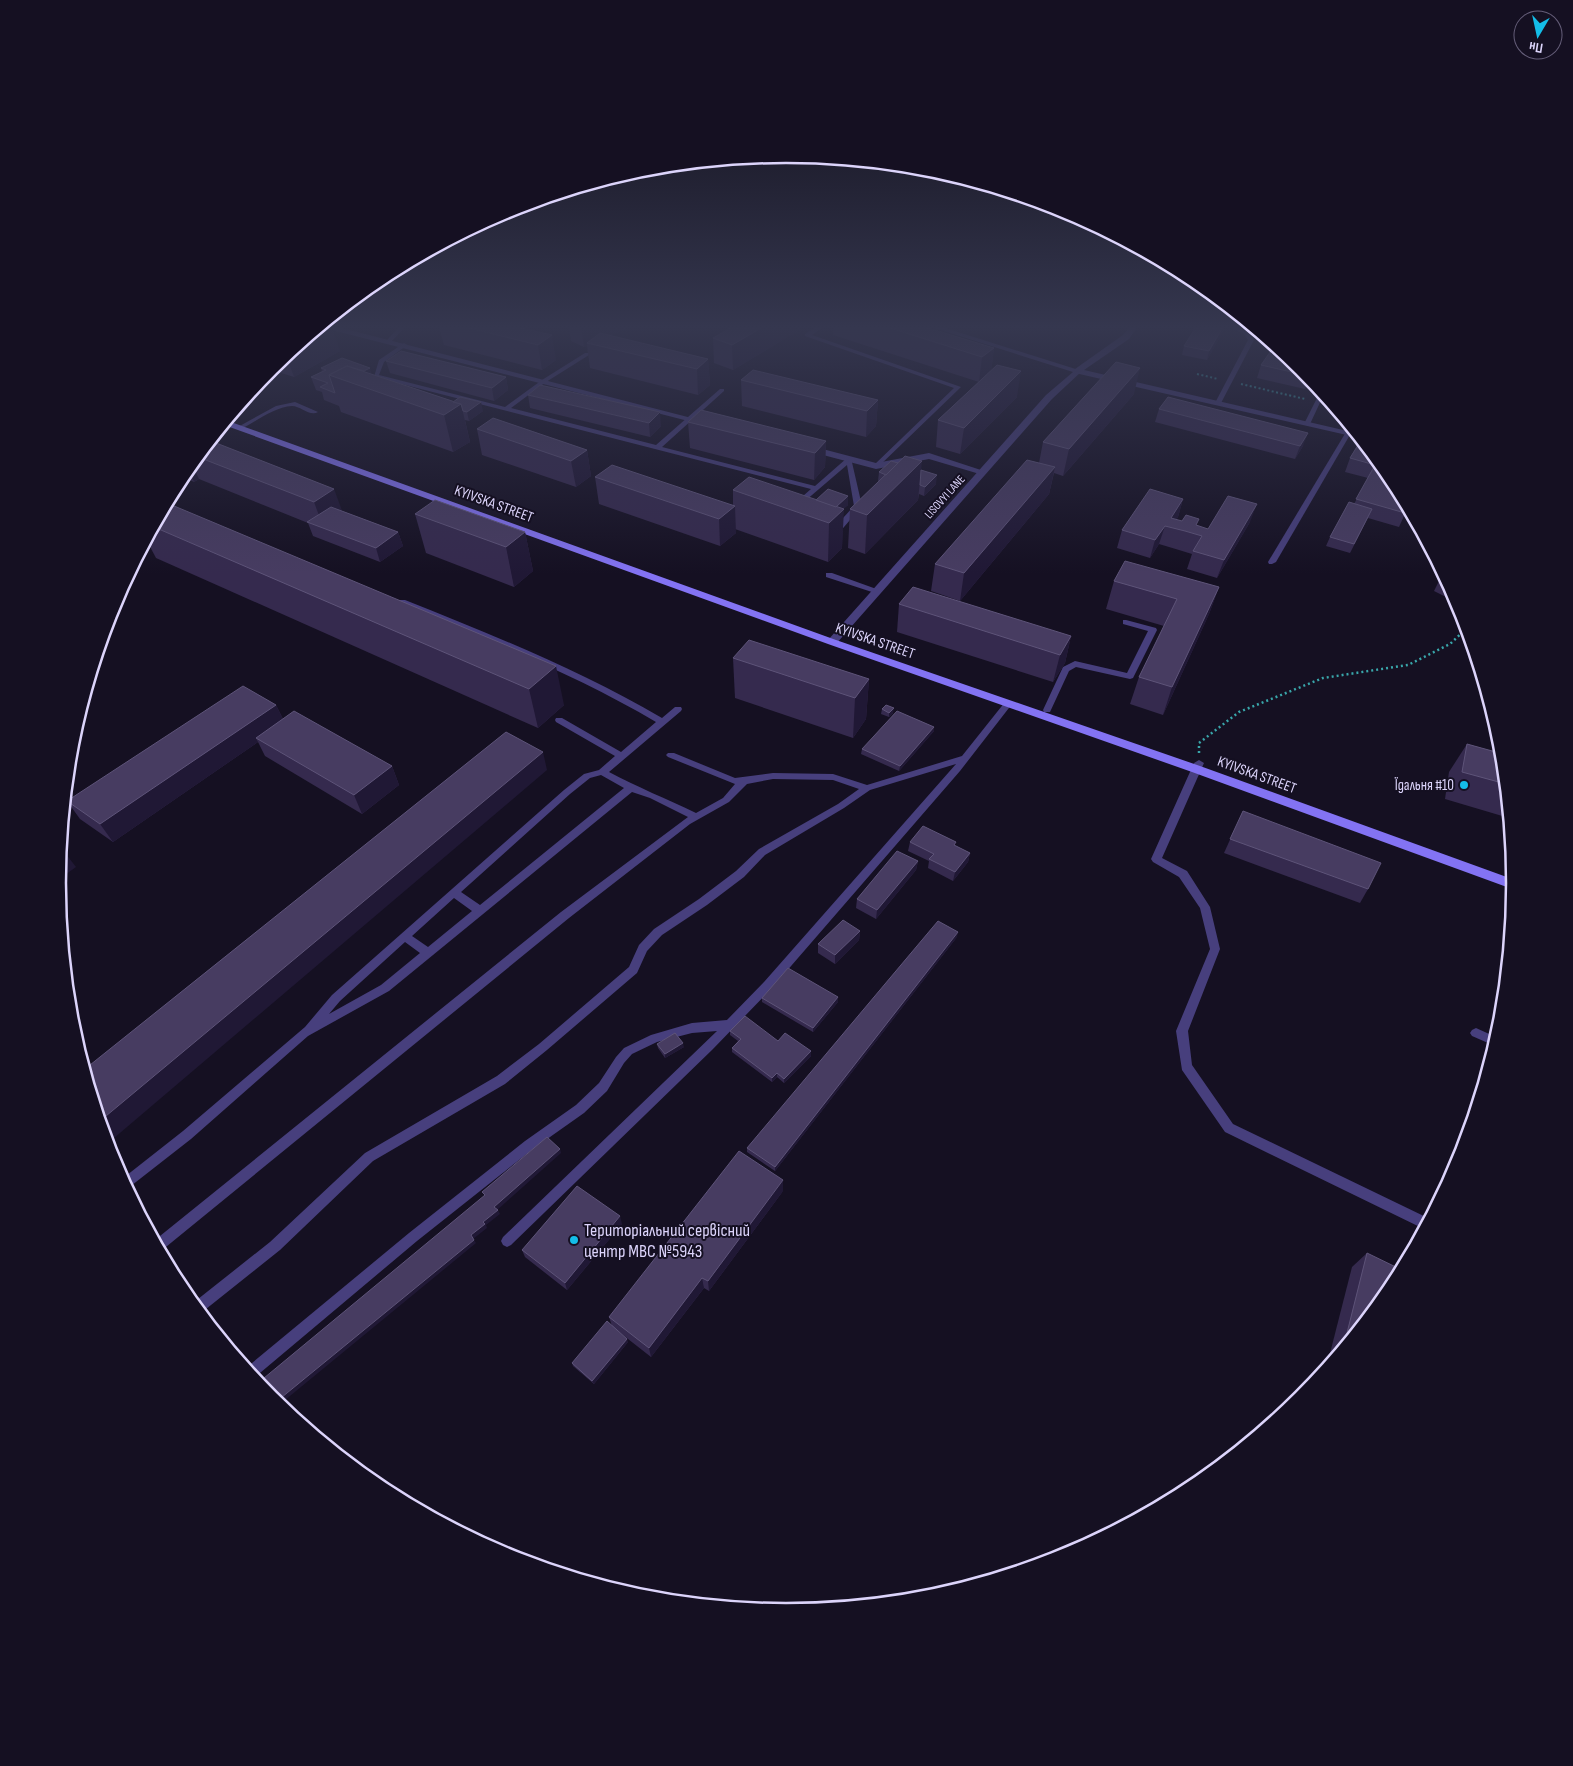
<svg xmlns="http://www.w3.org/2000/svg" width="1573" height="1766" font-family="'Sofia Sans Condensed',sans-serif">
<rect width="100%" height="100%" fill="#151022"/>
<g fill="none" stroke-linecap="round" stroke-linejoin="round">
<g stroke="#39a6aa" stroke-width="2" stroke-dasharray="2 2.5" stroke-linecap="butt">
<polyline points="1197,374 1218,379"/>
<polyline points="1241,384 1305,399"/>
</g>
<polyline stroke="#39a6aa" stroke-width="2.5" stroke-dasharray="2 3" stroke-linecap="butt" points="1199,753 1199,743 1239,712 1323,678 1408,665 1450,644 1467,628"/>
<g fill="#473f7d" fill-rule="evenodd">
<polygon points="399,327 405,327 391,342 387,342 387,340"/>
<polygon points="816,327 823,327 812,335 961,387 878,467 874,467 874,465 954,388 805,336 805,334"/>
<path d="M1228,327C1240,326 1247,330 1254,340L1221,403L1218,405L1215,403L1248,340L1243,333Z"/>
<polygon points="404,343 407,345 406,346 384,362 379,375 505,407 542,380 585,353 589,353 589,355 546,382 511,408 656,445 720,389 724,389 724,391 662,447 815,486 847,458 851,458 862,506 838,534 832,534 832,530 854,506 847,465 798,507 794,505 795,503 811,489 374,377 379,360"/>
<polygon points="1321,390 1324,394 1310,424 1305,425 1304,424"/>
<path d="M295,402L318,412C310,417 301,406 292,406C274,407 257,421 241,429L236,428L276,406Z"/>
<polygon points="1346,432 1351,433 1276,562 1272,564 1269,564 1268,562"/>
<polygon points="826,573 832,573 882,591 878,593 875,593 826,577"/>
<path d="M399,600H405C493,635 580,670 662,718L675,707H681L682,709L681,711L609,772C637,787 667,799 696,813L723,798L735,784L668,757L666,755L668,753H674L735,778L773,773L833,774L867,785L962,756L1005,702L1008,701L1012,704L960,771L772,988L713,1049L511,1245L507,1247L503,1245L501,1241L503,1237L717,1031L692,1033L657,1042L632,1054L624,1063L607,1091L584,1113L533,1149L417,1241L254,1378L246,1368L409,1233L525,1141L576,1105L599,1083L616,1057L624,1048L651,1035L692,1023L727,1020L764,982L956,764L870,790L844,808L765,855L744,877L707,905L662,935L647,951L637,973L547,1050L505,1084L373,1161L280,1250L201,1313L193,1303L270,1242L365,1153L497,1076L539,1044L629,967L639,945L654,929L699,899L736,871L759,849L838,804L859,789L833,780L773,779L747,784L729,802L690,824L569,918L161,1251L155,1240L561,912L688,817L650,798L632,792L389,991L308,1036L191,1139L127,1189L122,1179L183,1131L305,1027L332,995L564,790L584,774L599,770L615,756L556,722L555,720L556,718H562L621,752L656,722C574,674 487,639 399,604ZM601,775L624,788L480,905L461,892L570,794L590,778ZM454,898L472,911L428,947L412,936ZM405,942L420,953L381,985L329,1014L340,1001Z"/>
<polygon points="1123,620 1126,620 1156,628 1157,630 1133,678 1130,679 1076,667 1069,671 1050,712 1044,712 1043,710 1063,667 1075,661 1127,673 1148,631 1123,624"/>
<polygon points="1199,760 1204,763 1162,858 1187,871 1210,907 1220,949 1188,1031 1192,1065 1233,1124 1430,1219 1424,1229 1225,1132 1182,1070 1176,1031 1210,949 1200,908 1179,877 1153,862 1151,859 1194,763"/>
<polygon points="1476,1028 1498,1038 1495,1046 1472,1036 1470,1033 1472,1030"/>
</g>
<g fill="#473f7d" fill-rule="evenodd">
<polygon points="328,327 338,327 711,423 704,425 328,329"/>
<polygon points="1130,327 1137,327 1129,339 1084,370 1356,433 1360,438 1075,373 1075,369 1123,335"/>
<polygon points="811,446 876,463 929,453 987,472 983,475 929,459 876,469 808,451 808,447"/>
</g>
<polygon fill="#473f7d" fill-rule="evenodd" points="931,327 942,327 1082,371 1052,399 836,644 828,644 828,640 1046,395 1073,372"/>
<polygon fill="#8373f3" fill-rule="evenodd" points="228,421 836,640 1200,766 1515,880 1515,890 1192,772 828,644 224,425"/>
</g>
<g fill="#352a4e">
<polygon points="321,327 340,351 294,377 275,371 273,366"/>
<polygon points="439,327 517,327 556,360 542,370 444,345"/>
<polygon points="569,327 629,327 609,336 708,359 710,385 698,395 590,368 587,346 584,347 571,341"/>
<polygon points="732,327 804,327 733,370 714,363 713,338"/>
<polygon points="834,327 925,327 994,348 991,371 1017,397 960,454 936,447 938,420 979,382 833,335"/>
<polygon points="1224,327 1222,333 1207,360 1182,355 1184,346"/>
<polygon points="386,361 506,377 508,390 494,401 390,373"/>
<polygon points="1261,365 1302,368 1311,378 1305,389 1257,378"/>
<polygon points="321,368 371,374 483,411 469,421 465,420 470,442 453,452 341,412 339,406 324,400 322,392 316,390 311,377 322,371"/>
<polygon points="741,380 878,400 876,426 866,437 742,406"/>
<polygon points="1134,394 1063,476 1054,473 1049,494 960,601 931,591 935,564 1039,463 1043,442"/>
<polygon points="528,395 661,426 650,437 530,408"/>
<polygon points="1159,409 1303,446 1295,459 1155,422"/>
<polygon points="688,422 826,441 825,467 814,480 690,448"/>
<polygon points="477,429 587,450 591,476 576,487 482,455"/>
<polygon points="211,441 342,511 398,532 403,546 380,562 313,536 308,523 199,479 194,482 182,476"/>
<polygon points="1358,445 1408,507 1399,527 1368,518 1350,553 1326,546 1330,537 1354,504 1368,478 1345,472 1350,458"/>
<polygon points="921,470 936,484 924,496 919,494 918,500 865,554 848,548 850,509 879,482 878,481 879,472"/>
<polygon points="595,477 733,505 733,490 816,500 848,496 848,505 843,509 842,548 828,562 735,529 736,533 720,546 599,504"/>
<polygon points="1183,499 1178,517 1176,520 1208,529 1250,522 1217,578 1187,569 1192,554 1179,550 1159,544 1150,558 1117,548 1122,530"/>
<polygon points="167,503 564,705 538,728 156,558 147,541"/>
<polygon points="415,514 525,532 533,571 514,587 426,553"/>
<polygon points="1444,575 1460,604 1434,591 1441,577"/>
<polygon points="1114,581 1219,587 1209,614 1163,715 1130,704 1139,677 1164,626 1106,609"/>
<polygon points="899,604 1071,636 1065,663 1053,682 897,632"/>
<polygon points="733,658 869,679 866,719 853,738 735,698"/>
<polygon points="276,705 283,719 392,766 399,785 362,814 265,756 258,742 113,842 80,819 67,801"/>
<polygon points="882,709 893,713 889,717 881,714"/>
<polygon points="934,727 934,731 899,771 861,754 862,749"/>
<polygon points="1467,744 1503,754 1509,818 1445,799 1449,772"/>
<polygon points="1243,811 1368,889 1360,903 1224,853"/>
<polygon points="910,842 955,846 970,853 968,862 953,881 928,868 929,861 908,851"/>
<polygon points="918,861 916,870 876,919 856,908 857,899"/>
<polygon points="860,931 859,940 835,964 818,953 818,944"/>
<polygon points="957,937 775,1171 747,1152 747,1148"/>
<polygon points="838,997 838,1002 813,1032 762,1002 762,998"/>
<polygon points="730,1031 778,1041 811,1056 784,1083 777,1077 772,1082 732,1052 732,1048 738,1041 730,1035"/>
<polygon points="657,1044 684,1047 665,1058 658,1048"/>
<polygon points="783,1191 709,1291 704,1288 651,1357 614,1328 628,1342 594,1384 573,1366 572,1363 612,1326 609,1317"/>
<polygon points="622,1224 567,1290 525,1257 522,1250"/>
<polygon points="1367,1253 1392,1288 1326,1369 1352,1267"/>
</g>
<g fill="#201835">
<polygon points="331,327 332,327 340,351 294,377 286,355 302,342"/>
<polygon points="581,327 629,327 591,344 587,343 587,346 584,347"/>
<polygon points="763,327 804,327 733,370 732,345"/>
<polygon points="1223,327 1224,327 1222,333 1207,360 1209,351"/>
<polygon points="552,335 556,360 542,370 538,345"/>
<polygon points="994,348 991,373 979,382 982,357"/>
<polygon points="708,359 710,385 698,395 697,369"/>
<polygon points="370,368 373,381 358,375"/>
<polygon points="1140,368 1134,394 1063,476 1069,449"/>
<polygon points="1021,371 1017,397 960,454 964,428"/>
<polygon points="1309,376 1311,378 1305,389"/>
<polygon points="506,377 508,390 494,401 492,388"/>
<polygon points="878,400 876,426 866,437 867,411"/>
<polygon points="481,402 483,411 469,421 467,412"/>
<polygon points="461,404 470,442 453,452 444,415"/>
<polygon points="660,412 661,426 650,437 649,423"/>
<polygon points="1308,433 1303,446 1295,459 1300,446"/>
<polygon points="826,441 825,467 814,480 815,453"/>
<polygon points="587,450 591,476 576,487 571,461"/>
<polygon points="922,461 918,500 865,554 867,515"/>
<polygon points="192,464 199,479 194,482 188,468"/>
<polygon points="1055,467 1049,494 960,601 964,573"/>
<polygon points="937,475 936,484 924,496 925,487"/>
<polygon points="334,489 344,516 324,529 314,502"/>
<polygon points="848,496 848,505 834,517 835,508"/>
<polygon points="1183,499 1178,517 1171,527 1171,518"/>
<polygon points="1257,504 1250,522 1217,578 1224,560"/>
<polygon points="735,506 736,533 720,546 719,519"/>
<polygon points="844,509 842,548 828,562 829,523"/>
<polygon points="1165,526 1159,544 1150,558 1155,540"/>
<polygon points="398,532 403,546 380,562 376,548"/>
<polygon points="525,532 533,571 514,587 506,547"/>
<polygon points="1219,587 1209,614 1163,715 1172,687"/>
<polygon points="1071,636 1065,663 1053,682 1060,655"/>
<polygon points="556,666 564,705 538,728 529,689"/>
<polygon points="869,679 866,719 853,738 855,698"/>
<polygon points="276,705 285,723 256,738 258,742 113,842 100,824"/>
<polygon points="894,708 893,713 889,717 889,713"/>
<polygon points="934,727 934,731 899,771 900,766"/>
<polygon points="543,752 547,770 107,1144 100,1121"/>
<polygon points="392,766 399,785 362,814 354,795"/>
<polygon points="62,849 76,867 58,880 61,850"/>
<polygon points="970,853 968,862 953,881 955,872"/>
<polygon points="918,861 916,870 876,919 877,910"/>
<polygon points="860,931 859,940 835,964 835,955"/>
<polygon points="958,932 957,937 775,1171 775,1167"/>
<polygon points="838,997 838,1002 813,1032 813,1028"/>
<polygon points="683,1043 684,1047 665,1058 665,1054"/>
<polygon points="811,1051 811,1056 784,1083 784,1079"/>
<polygon points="777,1073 777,1077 772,1082 772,1078"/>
<polygon points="560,1149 561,1153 496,1211 494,1207"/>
<polygon points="783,1180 783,1191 709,1291 708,1281"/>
<polygon points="498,1210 500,1214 486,1225 487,1228 473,1239 471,1235 483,1222"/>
<polygon points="620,1216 622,1224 567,1290 565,1283"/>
<polygon points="474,1240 476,1243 279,1405 276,1402"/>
<polygon points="702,1278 704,1288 651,1357 649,1348"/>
<polygon points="627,1339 628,1342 594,1384 592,1381"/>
</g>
<g fill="#473c61" stroke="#5e5479">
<polygon points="321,327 331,327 302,342"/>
<polygon points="465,327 517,327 552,335 538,345"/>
<polygon points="732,327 763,327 732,345 713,338"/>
<polygon points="887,327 925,327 994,348 982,357"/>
<polygon points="1196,327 1223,327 1209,351 1184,346"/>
<polygon points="600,333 708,359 697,369 587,343"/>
<polygon points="1275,345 1302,368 1309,376 1261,365"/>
<polygon points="401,351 506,377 492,388 386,361"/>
<polygon points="342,358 370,368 364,371 347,366 329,375 335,393 320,387 328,383 311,377 326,370 321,368"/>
<polygon points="1116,362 1140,368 1069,449 1043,442"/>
<polygon points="997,365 1021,371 964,428 938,420"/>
<polygon points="347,366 461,404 444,415 329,375"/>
<polygon points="753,370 878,400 867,411 741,380"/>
<polygon points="540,385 660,412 649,423 528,395"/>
<polygon points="460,397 481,402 467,412 463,411 461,404 453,402"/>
<polygon points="1168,397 1308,433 1300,446 1159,409"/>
<polygon points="701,410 826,441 815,453 688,422"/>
<polygon points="493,418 587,450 571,461 477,429"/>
<polygon points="211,441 334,489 314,502 198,457"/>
<polygon points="1358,445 1367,447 1393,478 1408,507 1405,513 1356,499 1375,465 1350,458"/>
<polygon points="905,456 922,461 867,515 850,509"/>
<polygon points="1027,460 1055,467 964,573 935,564"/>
<polygon points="891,461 898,463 886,475 879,472"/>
<polygon points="612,465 735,506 719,519 595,477"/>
<polygon points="921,470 937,475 925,487 920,485"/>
<polygon points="749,477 844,509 829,523 733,490"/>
<polygon points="828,489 848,496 836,507 816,500"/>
<polygon points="1150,489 1183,499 1171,518 1182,521 1186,515 1199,519 1196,525 1208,529 1228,496 1257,504 1224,560 1193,551 1202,536 1185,531 1165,526 1155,540 1122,530"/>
<polygon points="435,500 525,532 506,547 415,514"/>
<polygon points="1349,502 1372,509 1354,544 1330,537"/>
<polygon points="167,503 556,666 529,689 154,527"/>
<polygon points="331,507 398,532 376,548 307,522"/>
<polygon points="1125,561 1219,587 1172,687 1139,677 1177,599 1114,581"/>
<polygon points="1444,575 1447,579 1441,577"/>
<polygon points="913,587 1071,636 1060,655 899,604"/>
<polygon points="749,640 869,679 855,698 733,658"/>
<polygon points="243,686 276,705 100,824 67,801"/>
<polygon points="886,705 894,708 889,713 882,709"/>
<polygon points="294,711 392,766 354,795 256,738"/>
<polygon points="897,711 934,727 900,766 862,749"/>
<polygon points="506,732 543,752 100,1121 85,1069"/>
<polygon points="1467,744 1503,754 1506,784 1462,772"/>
<polygon points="1243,811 1381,863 1368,889 1230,839"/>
<polygon points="923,826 956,842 954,845 970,853 955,872 929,859 934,854 910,842"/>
<polygon points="897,851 918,861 877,910 857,899"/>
<polygon points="843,920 860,931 835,955 818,944"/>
<polygon points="938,921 958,932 775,1167 747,1148"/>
<polygon points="788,968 838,997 813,1028 762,998"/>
<polygon points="745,1016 778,1041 785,1033 811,1051 784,1079 777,1073 772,1078 732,1048 741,1039 730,1031"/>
<polygon points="675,1033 683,1043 665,1054 657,1044"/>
<polygon points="547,1137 560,1149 494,1207 498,1210 483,1222 485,1224 471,1235 474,1240 276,1402 271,1398 258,1383 485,1195 482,1192"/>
<polygon points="739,1151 783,1180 708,1281 702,1278 649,1348 609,1317"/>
<polygon points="577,1186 620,1216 565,1283 522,1250"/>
<polygon points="1367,1253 1402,1270 1392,1288 1343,1349"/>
<polygon points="607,1321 627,1339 592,1381 572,1363"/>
</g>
<linearGradient id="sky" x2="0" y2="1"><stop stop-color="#0c0913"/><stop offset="0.57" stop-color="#35374f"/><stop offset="1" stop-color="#35374f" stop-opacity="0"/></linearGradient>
<rect width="1573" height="574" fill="url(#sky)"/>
<g fill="#14bde8" stroke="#151022" stroke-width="2">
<circle cx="1464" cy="785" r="5"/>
<circle cx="574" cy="1240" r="5"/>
</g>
<g text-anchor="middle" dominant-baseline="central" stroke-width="4" stroke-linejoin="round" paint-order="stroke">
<g font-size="12" fill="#dcd4fb" stroke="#151022">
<text transform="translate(945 497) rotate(-48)">LISOVYI LANE</text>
</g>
<g font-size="15" fill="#dcd4fb" stroke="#151022">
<text transform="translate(494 504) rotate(20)">KYIVSKA STREET</text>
<text transform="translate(875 641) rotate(19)">KYIVSKA STREET</text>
<text transform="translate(1257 775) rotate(20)">KYIVSKA STREET</text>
</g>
<g font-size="15" fill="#dcd4fb" stroke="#151022" text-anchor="end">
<text x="1454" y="785">Їдальня #10</text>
</g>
<g font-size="18" fill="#dcd4fb" stroke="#151022" text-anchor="start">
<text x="584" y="1230">Територіальний сервісний<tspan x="584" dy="21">центр МВС №5943</tspan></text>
</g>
</g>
<path d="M0 0H1573V1766H0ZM66 883a720 720 0 1 1 1440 0a720 720 0 1 1-1440 0Z" fill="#151022" fill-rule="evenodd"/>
<path fill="none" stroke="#dcd4fb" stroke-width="2.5" d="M66 883a720 720 0 1 1 1440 0a720 720 0 1 1-1440 0Z"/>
<g transform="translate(1538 35) rotate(189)"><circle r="24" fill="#151022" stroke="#655e79"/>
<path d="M0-4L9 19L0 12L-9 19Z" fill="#14bde8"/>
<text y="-8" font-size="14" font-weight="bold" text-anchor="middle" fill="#dcd4fb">Пн</text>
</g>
</svg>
